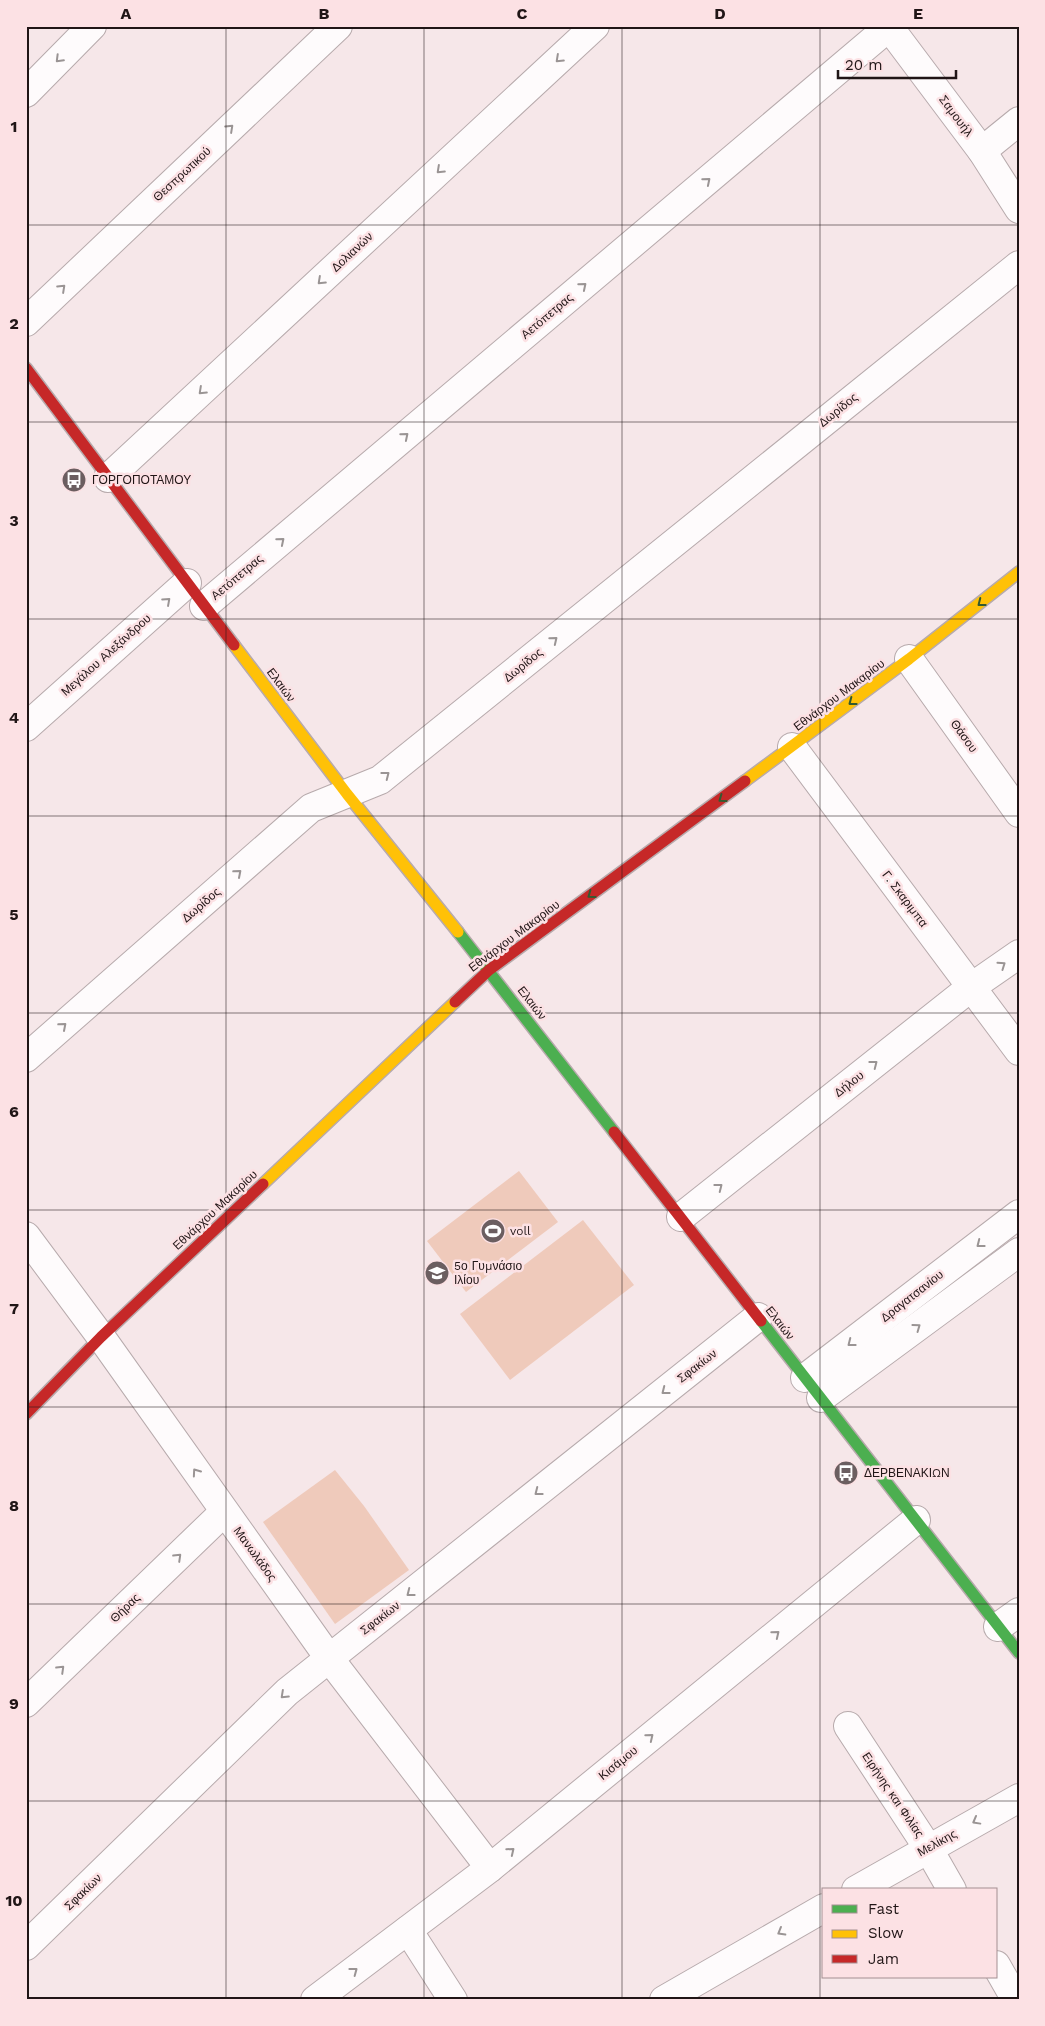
<svg xmlns="http://www.w3.org/2000/svg" width="1045" height="2026" font-family="'Work Sans',sans-serif">
<rect width="100%" height="100%" fill="#f6e7e9"/>
<g fill="#efcabb">
<polygon points="519,1171 558,1222 466,1292 427,1241"/>
<polygon points="583,1220 634,1285 510,1380 460,1314"/>
<polygon points="335,1470 364,1506 409,1570 335,1624 263,1522"/>
</g>
<g fill="none" stroke-linecap="round" stroke-linejoin="round">
<defs>
<g id="street">
<polyline points="889,27 982,151 1019,209"/>
<polyline points="26,93 92,26"/>
<polyline points="982,151 1019,121"/>
<polyline points="26,322 338,26"/>
<polyline points="108,478 595,26"/>
<polyline points="204,606 890,26"/>
<polyline points="909,659 1019,813"/>
<polyline points="26,727 187,583"/>
<polyline points="792,747 1019,1051"/>
<polyline points="26,1058 311,808 380,780 1019,265"/>
<polyline points="681,1217 970,988 1019,954"/>
<polyline points="26,1236 101,1337 329,1658 490,1868"/>
<polyline points="805,1378 1019,1214"/>
<polyline points="821,1398 1019,1252"/>
<polyline points="998,1627 1019,1612"/>
<polyline points="26,1703 224,1512"/>
<polyline points="848,1726 928,1848 952,1890"/>
<polyline points="856,1890 1019,1798"/>
<polyline points="408,1930 453,2000"/>
<polyline points="26,1946 287,1692 758,1317"/>
<polyline points="996,1965 1016,2000"/>
<polyline points="315,2000 490,1868 916,1520"/>
<polyline points="664,2000 824,1908"/>
</g>
<g id="fast">
<polyline points="458,932 614,1132"/>
<polyline points="761,1321 1019,1653"/>
</g>
<g id="slow">
<polyline points="234,645 347,794 458,932"/>
<polyline points="745,781 909,659 1019,572"/>
<polyline points="263,1184 455,1002"/>
</g>
<g id="jam">
<polyline points="26,368 234,645"/>
<polyline points="455,1002 489,970 745,781"/>
<polyline points="614,1132 761,1321"/>
<polyline points="26,1414 101,1337 263,1184"/>
</g>
</defs>
<use href="#street" stroke="#b7aaac" stroke-width="30"/>
<use href="#fast" stroke="#b7aaac" stroke-width="14"/>
<use href="#slow" stroke="#b7aaac" stroke-width="14"/>
<use href="#jam" stroke="#b7aaac" stroke-width="14"/>
<use href="#street" stroke="#fefbfc" stroke-width="28"/>
<use href="#fast" stroke="#4caf50" stroke-width="11"/>
<use href="#slow" stroke="#ffc107" stroke-width="11"/>
<use href="#jam" stroke="#c62828" stroke-width="11"/>
</g>
<defs><path id="oneway-chevron" d="M-2-3.5L2.5 0L-2 3.5" fill="none" stroke-width="1.6" stroke-linecap="round" stroke-linejoin="round" transform="scale(1.25)"/></defs>
<g stroke="#9a9494">
<use href="#oneway-chevron" transform="translate(59 59) rotate(135)"/>
<use href="#oneway-chevron" transform="translate(559 59) rotate(137)"/>
<use href="#oneway-chevron" transform="translate(230 128) rotate(-43)"/>
<use href="#oneway-chevron" transform="translate(440 170) rotate(137)"/>
<use href="#oneway-chevron" transform="translate(707 181) rotate(-40)"/>
<use href="#oneway-chevron" transform="translate(321 281) rotate(137)"/>
<use href="#oneway-chevron" transform="translate(583 286) rotate(-40)"/>
<use href="#oneway-chevron" transform="translate(62 288) rotate(-43)"/>
<use href="#oneway-chevron" transform="translate(202 391) rotate(137)"/>
<use href="#oneway-chevron" transform="translate(405 436) rotate(-40)"/>
<use href="#oneway-chevron" transform="translate(281 541) rotate(-40)"/>
<use href="#oneway-chevron" transform="translate(167 601) rotate(-42)"/>
<use href="#oneway-chevron" transform="translate(554 640) rotate(-39)"/>
<use href="#oneway-chevron" transform="translate(386 775) rotate(-38)"/>
<use href="#oneway-chevron" transform="translate(238 873) rotate(-41)"/>
<use href="#oneway-chevron" transform="translate(1002 965) rotate(-35)"/>
<use href="#oneway-chevron" transform="translate(63 1026) rotate(-41)"/>
<use href="#oneway-chevron" transform="translate(874 1064) rotate(-38)"/>
<use href="#oneway-chevron" transform="translate(719 1187) rotate(-38)"/>
<use href="#oneway-chevron" transform="translate(980 1244) rotate(142)"/>
<use href="#oneway-chevron" transform="translate(917 1327) rotate(-36)"/>
<use href="#oneway-chevron" transform="translate(851 1343) rotate(142)"/>
<use href="#oneway-chevron" transform="translate(665 1391) rotate(142)"/>
<use href="#oneway-chevron" transform="translate(196 1472) rotate(-125)"/>
<use href="#oneway-chevron" transform="translate(538 1492) rotate(142)"/>
<use href="#oneway-chevron" transform="translate(178 1557) rotate(-44)"/>
<use href="#oneway-chevron" transform="translate(410 1593) rotate(142)"/>
<use href="#oneway-chevron" transform="translate(776 1634) rotate(-39)"/>
<use href="#oneway-chevron" transform="translate(61 1669) rotate(-44)"/>
<use href="#oneway-chevron" transform="translate(284 1695) rotate(137)"/>
<use href="#oneway-chevron" transform="translate(650 1737) rotate(-39)"/>
<use href="#oneway-chevron" transform="translate(976 1821) rotate(151)"/>
<use href="#oneway-chevron" transform="translate(511 1851) rotate(-39)"/>
<use href="#oneway-chevron" transform="translate(781 1932) rotate(150)"/>
<use href="#oneway-chevron" transform="translate(354 1971) rotate(-37)"/>
</g>
<g stroke="#345a30">
<use href="#oneway-chevron" transform="translate(981 603) rotate(142)"/>
<use href="#oneway-chevron" transform="translate(852 702) rotate(143)"/>
<use href="#oneway-chevron" transform="translate(722 799) rotate(144)"/>
<use href="#oneway-chevron" transform="translate(591 895) rotate(144)"/>
</g>
<path fill="none" stroke="#201516" stroke-width="1" stroke-opacity="0.55" d="M226,26V2000M424,26V2000M622,26V2000M820,26V2000M26,225H1019M26,422H1019M26,619H1019M26,816H1019M26,1013H1019M26,1210H1019M26,1407H1019M26,1604H1019M26,1801H1019"/>
<defs>
<symbol id="bus-disc" viewBox="-11 -11 22 22"><circle r="9.5" fill="#6b5e60" stroke="#fce1e4"/><path d="M-5-6H5V4H4V6H2V4H-2V6H-4V4H-5ZM-3.5-4V0h7V-4ZM-3.5 1.2v1.5H-2V1.2ZM2 1.2v1.5H3.5V1.2Z" fill="#fff"/></symbol>
<symbol id="stadium-disc" viewBox="-11 -11 22 22"><circle r="9.5" fill="#6b5e60" stroke="#fce1e4"/><path d="M0-5a6.5 5 0 1 0 0 10a6.5 5 0 1 0 0-10ZM-3.5-1.8h7v3.6h-7Z" fill="#fff"/></symbol>
<symbol id="school-disc" viewBox="-11 -11 22 22"><circle r="9.5" fill="#6b5e60" stroke="#fce1e4"/><path d="M0-5L7-2L0 1L-7-2ZM-4 1L0 2.5L4 1V4Q0 6-4 4Z" fill="#fff"/></symbol>
</defs>
<g fill-rule="evenodd">
<use href="#bus-disc" x="60" y="466" width="28" height="28"/>
<use href="#stadium-disc" x="479" y="1217" width="28" height="28"/>
<use href="#school-disc" x="423" y="1259" width="28" height="28"/>
<use href="#bus-disc" x="832" y="1459" width="28" height="28"/>
</g>
<g text-anchor="middle" dominant-baseline="central" stroke-width="5" stroke-linejoin="round" paint-order="stroke">
<g font-size="12" fill="#201516" stroke="#fce1e4">
<text transform="translate(956 116) rotate(53)">Σαμουήλ</text>
<text transform="translate(182 174) rotate(-43)">Θεσπρωτικού</text>
<text transform="translate(352 252) rotate(-43)">Δολιανών</text>
<text transform="translate(547 316) rotate(-40)">Αετόπετρας</text>
<text transform="translate(838 410) rotate(-39)">Δωρίδος</text>
<text transform="translate(237 577) rotate(-40)">Αετόπετρας</text>
<text transform="translate(106 655) rotate(-42)">Μεγάλου Αλεξάνδρου</text>
<text transform="translate(523 665) rotate(-39)">Δωρίδος</text>
<text transform="translate(281 685) rotate(53)">Ελαιών</text>
<text transform="translate(839 695) rotate(-37)">Εθνάρχου Μακαρίου</text>
<text transform="translate(964 736) rotate(54)">Θάσου</text>
<text transform="translate(905 899) rotate(53)">Γ. Σκαριμπα</text>
<text transform="translate(201 905) rotate(-41)">Δωρίδος</text>
<text transform="translate(514 936) rotate(-37)">Εθνάρχου Μακαρίου</text>
<text transform="translate(532 1003) rotate(52)">Ελαιών</text>
<text transform="translate(849 1084) rotate(-38)">Δήλου</text>
<text transform="translate(215 1210) rotate(-43)">Εθνάρχου Μακαρίου</text>
<text transform="translate(912 1296) rotate(-38)">Δραγατσανίου</text>
<text transform="translate(780 1323) rotate(52)">Ελαιών</text>
<text transform="translate(697 1366) rotate(-38)">Σφακίων</text>
<text transform="translate(255 1554) rotate(54)">Μανωλάδος</text>
<text transform="translate(125 1608) rotate(-44)">Θήρας</text>
<text transform="translate(380 1618) rotate(-38)">Σφακίων</text>
<text transform="translate(618 1763) rotate(-39)">Κισάμου</text>
<text transform="translate(893 1795) rotate(56)">Ειρήνης και Φιλίας</text>
<text transform="translate(937 1843) rotate(-29)">Μελίκης</text>
<text transform="translate(83 1892) rotate(-44)">Σφακίων</text>
</g>
<g font-size="12" fill="#201516" stroke="#fce1e4" text-anchor="start">
<text x="92" y="480">ΓΟΡΓΟΠΟΤΑΜΟΥ</text>
<text x="510" y="1231">voll</text>
<text x="454" y="1266">5ο Γυμνάσιο<tspan x="454" dy="14">Ιλίου</tspan></text>
<text x="864" y="1473">ΔΕΡΒΕΝΑΚΙΩΝ</text>
</g>
</g>
<rect width="1045" height="2026" fill="none" stroke="#fce1e4" stroke-width="55"/>
<rect x="822" y="1888" width="175" height="90" fill="#fce1e4" stroke="#a48f92"/>
<rect x="832" y="1905" width="25" height="8" fill="#4caf50" stroke="#a48f92"/>
<text x="868" y="1914" font-size="15" fill="#201516">Fast</text>
<rect x="832" y="1930" width="25" height="8" fill="#ffc107" stroke="#a48f92"/>
<text x="868" y="1938" font-size="15" fill="#201516">Slow</text>
<rect x="832" y="1955" width="25" height="8" fill="#c62828" stroke="#a48f92"/>
<text x="868" y="1964" font-size="15" fill="#201516">Jam</text>
<path d="M838 70v8h118v-8" fill="none" stroke="#201516" stroke-width="2.5"/>
<text x="845" y="70" font-size="15" fill="#201516" stroke="#fce1e4" stroke-width="4" paint-order="stroke">20 m</text>
<rect x="28" y="28" width="990" height="1970" fill="none" stroke="#201516" stroke-width="2"/>
<g font-size="16" text-anchor="middle" font-weight="bold" fill="#201516">
<text x="126" y="19">A</text>
<text x="324" y="19">B</text>
<text x="522" y="19">C</text>
<text x="720" y="19">D</text>
<text x="918" y="19">E</text>
<text x="14" y="132">1</text>
<text x="14" y="329">2</text>
<text x="14" y="526">3</text>
<text x="14" y="723">4</text>
<text x="14" y="920">5</text>
<text x="14" y="1117">6</text>
<text x="14" y="1314">7</text>
<text x="14" y="1511">8</text>
<text x="14" y="1709">9</text>
<text x="14" y="1906">10</text>
</g>
</svg>
